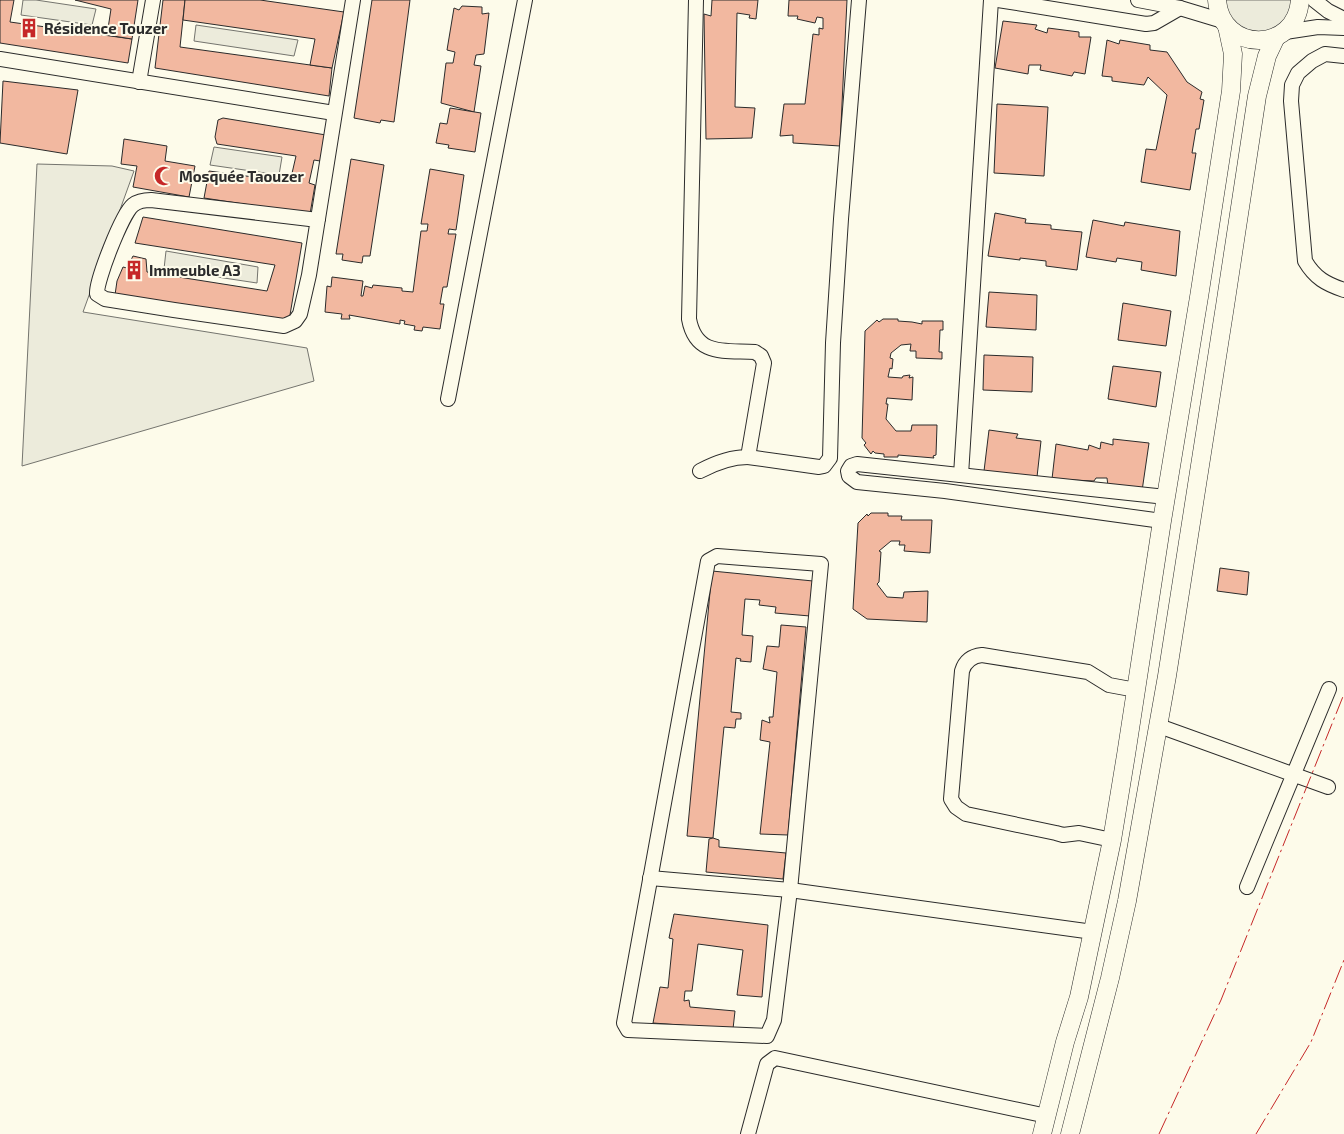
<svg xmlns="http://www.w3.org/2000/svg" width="1344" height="1134" font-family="'Exo 2',sans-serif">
<rect width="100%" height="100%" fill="#fdfbea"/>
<g fill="#ecebdb" stroke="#74746e">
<polygon points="23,0 36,0 96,9 92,25 21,15"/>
<polygon points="1224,0 1296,0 1288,21 1269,34 1245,32 1228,16"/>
<polygon points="196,25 298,40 294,56 194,41"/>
<polygon points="214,147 282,157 279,175 210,165"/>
<polygon points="37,164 112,166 134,171 83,312 307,348 314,381 22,466"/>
<polygon points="166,251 258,267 257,283 164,269"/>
</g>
<g fill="#f2b8a0" stroke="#2b2b2b">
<polygon points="0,0 14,0 10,22 132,39 128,63 0,43"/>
<polygon points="75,0 138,0 132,39 107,35 111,9"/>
<polygon points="163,0 185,0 180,47 332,68 329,96 155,68"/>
<polygon points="185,0 260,0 344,12 332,68 310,65 315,39 183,20"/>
<polygon points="372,0 410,0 394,122 381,120 380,123 354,118"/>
<polygon points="712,0 758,0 756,19 749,18 750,15 737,13 735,107 755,108 752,138 706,139 704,14 711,16"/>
<polygon points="789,0 847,0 840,146 793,143 793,135 780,136 784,104 805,104 813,34 819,35 819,28 823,29 823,18 817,17 815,23 797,19 798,16 788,16"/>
<polygon points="462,6 482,7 482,14 489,13 484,54 476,55 474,65 481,66 474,112 441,103 446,63 453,63 455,52 447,50 454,8 459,10"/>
<polygon points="1003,21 1037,25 1035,29 1047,33 1048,28 1079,32 1079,37 1091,37 1085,74 1074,72 1072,76 1040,70 1041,65 1029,65 1028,74 995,68"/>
<polygon points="1107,40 1119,44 1120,40 1150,45 1150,50 1167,52 1187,82 1202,92 1200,99 1204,100 1199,129 1196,129 1192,153 1196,153 1190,190 1141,182 1146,149 1156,150 1167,95 1148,77 1144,85 1112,81 1112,77 1102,76"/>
<polygon points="3,81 78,90 67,154 0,143"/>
<polygon points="997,104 1048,107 1044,176 994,173"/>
<polygon points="450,108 481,113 475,152 448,148 449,145 436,143 440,123 447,124"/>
<polygon points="223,118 326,135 320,161 314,160 309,183 315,185 310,214 204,198 209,171 290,182 296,156 217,144 215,137 218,120"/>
<polygon points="124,139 167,146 165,161 195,166 189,197 133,187 137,166 121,164"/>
<polygon points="351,159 384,165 370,256 363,256 362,263 342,260 343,254 336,254"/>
<polygon points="430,169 464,175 456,230 449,229 448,234 456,234 447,287 443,287 440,304 444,304 440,329 423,327 422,331 414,330 415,326 404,324 405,321 400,320 400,324 349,315 350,319 341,319 342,314 325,312 327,286 331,287 332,277 363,281 361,296 363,296 365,286 372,288 373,285 402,288 402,291 413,292 421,231 427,231 428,224 421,224"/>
<polygon points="995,213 1026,219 1025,223 1051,225 1051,229 1082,232 1077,270 1046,266 1046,261 1020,258 1020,260 988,256"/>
<polygon points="143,217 302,243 289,321 115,295 117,281 123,267 127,268 133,256 146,259 147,272 267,291 275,265 135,243"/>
<polygon points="1093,220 1124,226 1125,222 1180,231 1176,276 1141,270 1142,262 1117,258 1116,262 1086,257"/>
<polygon points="989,292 1037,295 1036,330 986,327"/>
<polygon points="1123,303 1171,311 1166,346 1118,340"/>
<polygon points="883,319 898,319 898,321 912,322 922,324 922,321 943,321 943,330 940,330 939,352 942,352 942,359 916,358 916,351 910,351 911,344 901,345 891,353 890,358 893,359 892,369 890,368 888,377 902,378 903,376 910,375 909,378 913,377 912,400 887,398 886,404 888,404 886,419 896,431 911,431 912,425 937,425 936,455 933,456 934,458 898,455 898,457 884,457 884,454 875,453 873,451 871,454 864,445 866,443 862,438 865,331 877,320 879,322"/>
<polygon points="984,355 1033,357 1032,392 983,390"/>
<polygon points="1113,366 1161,372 1156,407 1108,399"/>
<polygon points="989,430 1018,434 1016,438 1041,441 1037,477 984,471"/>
<polygon points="1113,439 1149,443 1142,491 1108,486 1107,478 1096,478 1094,481 1052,479 1056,444 1088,450 1089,445 1100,449 1101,442 1113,445"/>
<polygon points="871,513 888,513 888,516 902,516 901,520 932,520 930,553 904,551 905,545 899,545 900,541 891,541 879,551 881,552 879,582 877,584 887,597 903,598 904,592 928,591 927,622 867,619 853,609 858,523 867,514 868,516"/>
<polygon points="1220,568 1249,572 1247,595 1217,591"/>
<polygon points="712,571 813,581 810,616 775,613 776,607 759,605 760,600 745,599 742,635 753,636 751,662 740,661 741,659 736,658 731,712 741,713 741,719 736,719 735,728 724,727 713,838 687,836"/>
<polygon points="781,625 806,627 788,835 760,834 770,742 760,740 762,720 770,723 769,717 773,717 777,672 763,669 767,646 779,647"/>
<polygon points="713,838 719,840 719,847 786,853 783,879 706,872 709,839"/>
<polygon points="674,914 768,925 762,997 737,995 743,950 698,944 692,991 685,991 684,1001 689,1000 690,1007 735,1011 733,1029 653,1023 660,987 668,988 673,939 669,938"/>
</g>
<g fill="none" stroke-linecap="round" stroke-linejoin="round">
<defs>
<g id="minor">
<path d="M696,0L689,319C696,357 725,350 755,352L761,356L764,363L748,457C731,457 715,463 700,471"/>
<polyline points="998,0 1146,24 1154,23 1180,8"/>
<polyline points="1138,0 1180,8 1223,21"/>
<polyline points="1314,0 1328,11 1344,19"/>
<polyline points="1285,32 1318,27 1344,28"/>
<path d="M1344,56L1325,54L1312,61L1298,73L1292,85L1291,101L1305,261C1315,278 1326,284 1344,290"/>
<polyline points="0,59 334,113"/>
<polyline points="139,82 153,0"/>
<path d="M318,220L151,200C145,200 138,201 133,205C122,214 96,281 97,294L105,299L174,310L284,326L295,321L300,314L309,275L353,0"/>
<polyline points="448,399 525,0"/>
<polyline points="748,457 819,467 824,466 830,458 833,343 841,219 859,0"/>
<polyline points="961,475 991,0"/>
<polyline points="1162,521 945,491 857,482 849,476 848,471 851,466 857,464 1166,497"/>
<polygon points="717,556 821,564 790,890 774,1020 767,1036 628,1030 624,1023 708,561"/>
<polyline points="1159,726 1328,787"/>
<path d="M1112,840L1079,833L1063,835L1056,833L966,814L956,807L951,799L962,671C965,661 972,656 982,655L1088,672L1109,685L1136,690"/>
<polyline points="650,878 790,890 1093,932"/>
<polyline points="1247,887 1329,689"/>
<polyline points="748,1134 767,1064 775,1058 1047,1116"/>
</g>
<g id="major">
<path d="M1217,0C1221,53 1296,54 1300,0"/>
<polyline points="1042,1134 1065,1042 1079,997 1112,840 1126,755 1162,521 1199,297 1231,91 1233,54 1227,26"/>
<polyline points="1070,1134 1110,978 1127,901 1167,676 1225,306 1257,96 1267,56 1276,37"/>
</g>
</defs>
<use href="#minor" stroke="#2b2b2b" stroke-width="16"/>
<use href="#major" stroke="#2b2b2b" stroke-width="19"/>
<use href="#minor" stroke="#fdfbea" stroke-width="14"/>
<use href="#major" stroke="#fdfbea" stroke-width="18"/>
<g stroke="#c62828" stroke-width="1" stroke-dasharray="18 4 2.5 4" stroke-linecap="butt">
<polyline points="1159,1134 1221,1000 1344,694"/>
<polyline points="1256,1134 1311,1042 1344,960"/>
</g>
</g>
<defs>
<symbol id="building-bare" viewBox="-9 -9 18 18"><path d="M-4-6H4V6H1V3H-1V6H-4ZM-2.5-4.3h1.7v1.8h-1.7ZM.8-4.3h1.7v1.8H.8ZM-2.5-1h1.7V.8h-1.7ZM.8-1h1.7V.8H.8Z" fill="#c62828" stroke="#fdfbea" stroke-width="2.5" paint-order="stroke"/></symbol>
<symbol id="mosque-bare" viewBox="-9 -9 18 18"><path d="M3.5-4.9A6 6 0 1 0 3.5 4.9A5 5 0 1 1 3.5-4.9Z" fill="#c62828" stroke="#fdfbea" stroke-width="2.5" paint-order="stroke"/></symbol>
</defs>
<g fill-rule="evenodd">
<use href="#building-bare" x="15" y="14" width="28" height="28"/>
<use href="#mosque-bare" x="150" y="162" width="28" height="28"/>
<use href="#building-bare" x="120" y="256" width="28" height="28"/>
</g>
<g text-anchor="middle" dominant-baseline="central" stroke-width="4" stroke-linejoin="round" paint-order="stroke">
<g font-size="15" font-weight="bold" fill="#2b2b2b" stroke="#fdfbea" text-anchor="start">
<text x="44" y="28">Résidence Touzer</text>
<text x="179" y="176">Mosquée Taouzer</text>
<text x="149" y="270">Immeuble A3</text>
</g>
</g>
</svg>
